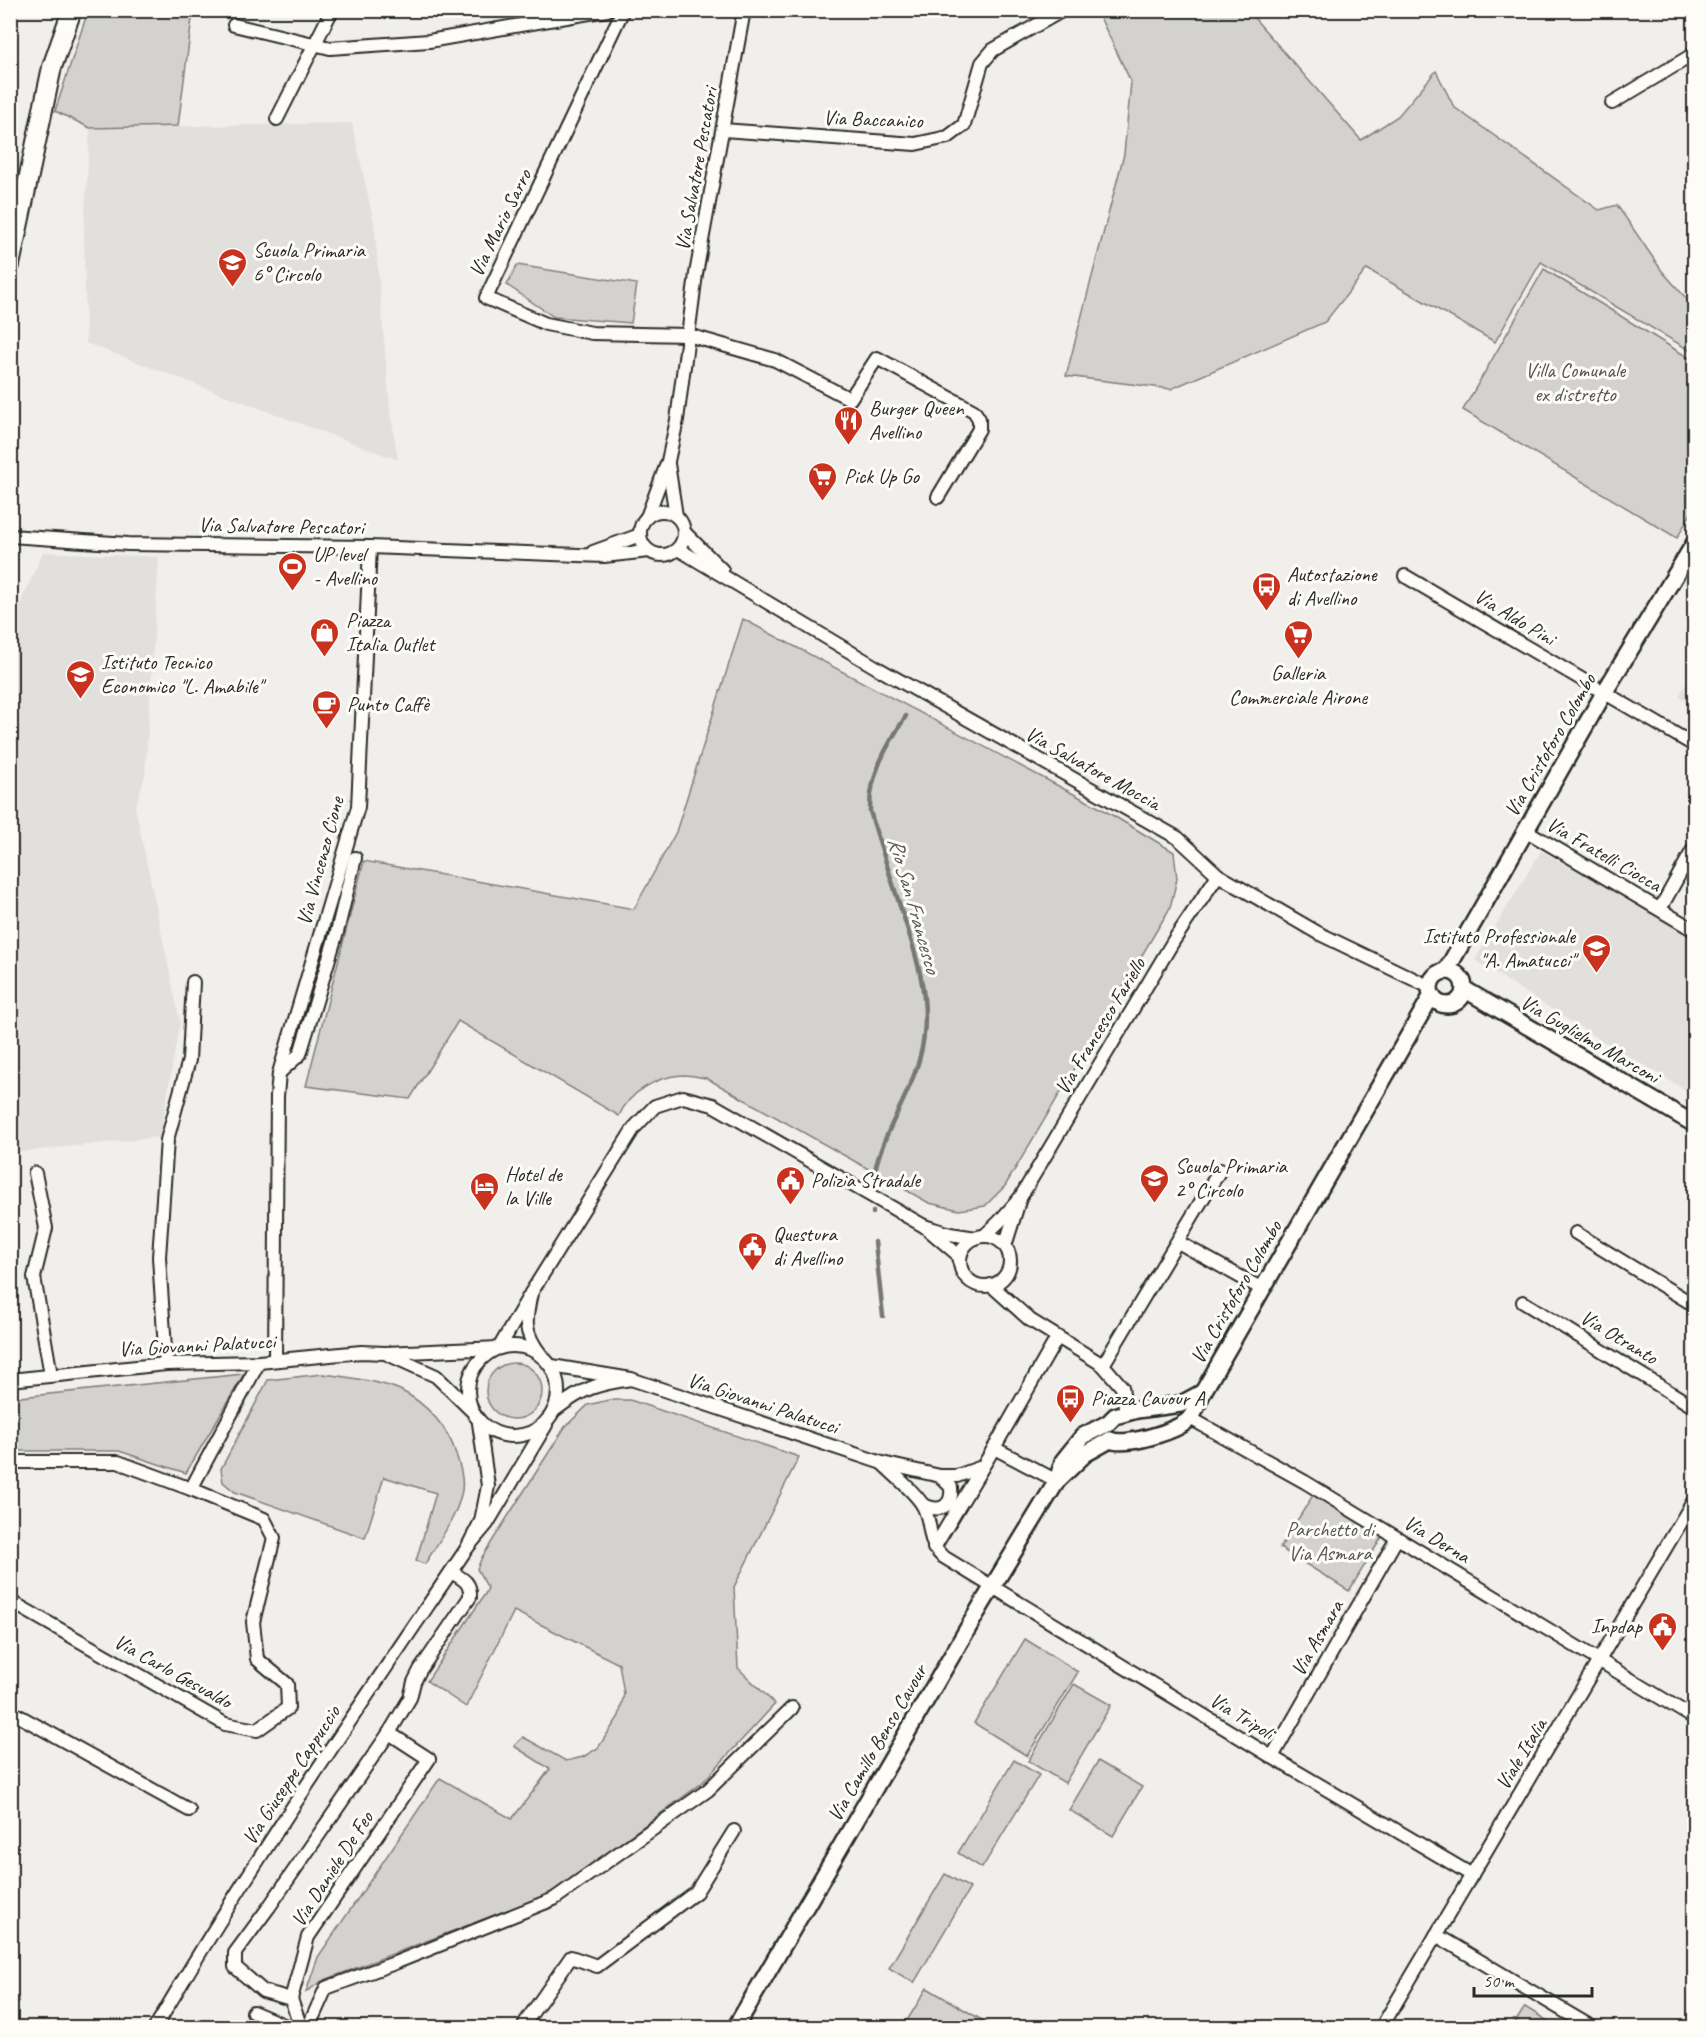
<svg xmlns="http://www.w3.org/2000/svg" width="1705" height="2038" font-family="Caveat,sans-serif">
<rect width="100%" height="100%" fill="#f0efeb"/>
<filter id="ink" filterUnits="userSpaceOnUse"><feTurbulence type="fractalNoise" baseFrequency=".0167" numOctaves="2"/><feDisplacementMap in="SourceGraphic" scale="12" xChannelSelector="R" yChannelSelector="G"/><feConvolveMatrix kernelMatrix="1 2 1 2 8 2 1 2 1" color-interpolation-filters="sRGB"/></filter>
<g filter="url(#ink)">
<g fill="#e1e0dc">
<polygon points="352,123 374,223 390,409 398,460 86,343 84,231 90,128"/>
<polygon points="43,552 159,557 145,776 135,807 180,1021 160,1137 11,1153 11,624"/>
<polygon points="1694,671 1694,705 1679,696"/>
<polygon points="1541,851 1624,894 1694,936 1694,1095 1581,1028 1475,960"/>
</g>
<g fill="#d3d2cf" stroke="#7f7e7d" stroke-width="1.5">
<polygon points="88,11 193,11 178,126 90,128 55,111"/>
<polygon points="1097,11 1248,11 1361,140 1398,116 1436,71 1454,107 1599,210 1617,205 1662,271 1694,307 1694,353 1541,262 1495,342 1367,269 1325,322 1171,389 1066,376 1124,154 1131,82"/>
<polygon points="517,265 637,284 631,323 554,317 507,285"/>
<polygon points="1544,269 1694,361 1694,508 1677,538 1463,410"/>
<path d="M743,619L1102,809L1174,852L1177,879L1170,908L1005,1186L985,1206L959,1210L929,1203L706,1078C699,1077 690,1075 683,1075C658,1076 629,1092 619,1116L458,1021L410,1099L306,1086L364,861L634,909L676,832Z"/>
<circle cx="514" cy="1391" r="28"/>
<polygon points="244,1374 186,1473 119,1451 11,1451 11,1398"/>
<path d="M323,1374C346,1377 380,1381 400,1390C426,1403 448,1427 456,1454C460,1466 465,1482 461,1495C455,1520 438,1542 425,1564L416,1561L436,1493L384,1477L365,1538L235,1492L223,1482L221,1469L268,1380Z"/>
<polygon points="609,1400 630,1400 799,1457 734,1587 738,1668 775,1704 702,1783 552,1893 322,1981 306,1992 318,1957 440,1778 512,1819 550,1769 514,1746 523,1737 566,1761 583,1757 598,1748 619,1716 624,1694 619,1664 514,1611 466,1707 427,1681 485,1594 488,1588 477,1569 482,1557 565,1427 588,1405"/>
<polygon points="1313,1495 1383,1535 1349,1591 1280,1548"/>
<polygon points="1025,1639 1078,1672 1027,1756 974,1723"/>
<polygon points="1074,1684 1111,1705 1065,1783 1028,1761"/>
<polygon points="1014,1760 1039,1775 982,1868 958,1853"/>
<polygon points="1098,1761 1142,1787 1113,1836 1069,1810"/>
<polygon points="945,1874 970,1888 914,1983 889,1968"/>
<polygon points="927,1988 994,2027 903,2027"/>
<polygon points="1525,2007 1551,2023 1548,2027 1512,2027"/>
</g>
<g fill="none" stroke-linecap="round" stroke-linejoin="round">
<g stroke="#777775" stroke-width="4.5">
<path d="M874,1175C882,1133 908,1100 919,1060C935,1006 916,953 899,903C889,872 879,841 870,811C869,775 887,745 906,716"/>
<polyline points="873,1213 873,1212"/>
<polyline points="875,1242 883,1316"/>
</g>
<defs>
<g id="minor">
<polyline points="623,10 486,298 546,324 592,333 688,335 775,360 850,399 877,358 974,411 979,419 979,429 938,497"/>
<polyline points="234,25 330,48 429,41 607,10"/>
<polyline points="1612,103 1694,54"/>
<polyline points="277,119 332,10"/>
<polyline points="723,130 915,144 948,137 964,125 982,63 993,50 1063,10"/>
<polyline points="668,464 676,516"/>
<circle cx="662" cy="533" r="22"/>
<polyline points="647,517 668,461 677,420 696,274 744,10"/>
<polyline points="684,532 722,570"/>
<polyline points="10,536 128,544 370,547 604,556 649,551"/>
<polyline points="678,549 879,669 1178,838 1218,875 1318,933 1430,987"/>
<polyline points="593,552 640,535"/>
<polyline points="1405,576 1694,745"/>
<polyline points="1525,830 1694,930"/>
<polyline points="1660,909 1694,848"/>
<polyline points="280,1072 300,1054 337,932 355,858"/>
<polyline points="35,1173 46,1228 34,1277 51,1375"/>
<polyline points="1020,1198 1174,940 1218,875"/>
<polyline points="1576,1233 1694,1305"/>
<polyline points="984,1236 999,1222 1020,1198 1005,1246"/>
<circle cx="985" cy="1261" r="25"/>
<polyline points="1178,1242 1262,1289"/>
<polyline points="960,1264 957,1254 924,1226 950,1234 976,1238"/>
<polyline points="991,1285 1030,1320 1103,1365 1122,1387 1126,1413"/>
<polyline points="531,1293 634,1128 655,1106 683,1097 713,1105 924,1226"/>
<polyline points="1523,1302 1694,1407"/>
<circle cx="513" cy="1391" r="45"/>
<polyline points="275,1360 277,1096 279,1073 358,807 370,547"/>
<polyline points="166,1364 159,1257 167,1140 189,1060 193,982"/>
<polyline points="1103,1365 1220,1170"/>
<path d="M552,1366L631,1379C596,1384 584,1388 556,1409"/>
<polyline points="631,1379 882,1463 940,1476 957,1476 982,1467"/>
<polyline points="10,1380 166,1364 259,1362 361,1352 385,1353"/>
<path d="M471,1410L436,1376L385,1353L499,1348L531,1293C525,1321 523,1332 541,1355"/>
<polyline points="1190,1418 1305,1482 1694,1718"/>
<polyline points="479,1423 488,1486 481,1521 467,1548 487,1524 546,1425"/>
<polyline points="994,1448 1057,1481"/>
<polyline points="10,1462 118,1462 191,1489 259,1362"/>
<path d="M882,1463C894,1475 913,1490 922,1504C933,1521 926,1542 942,1556L1272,1757L1472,1875"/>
<path d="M922,1504C939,1513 953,1508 951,1487L940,1476"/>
<polyline points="934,1548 994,1448 1057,1338"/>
<polyline points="10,1601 225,1724 257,1730 288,1708 287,1684 257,1659 253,1622 274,1538 264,1519 191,1489"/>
<polyline points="10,1711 189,1810"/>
<polygon points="389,1733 429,1759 308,1937 291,1999 263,1991 235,1967 235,1953 269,1907"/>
<path d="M389,1733L410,1698L414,1682L420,1670L470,1597C471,1582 463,1579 451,1572"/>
<polyline points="1272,1757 1397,1538"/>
<polyline points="1436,1935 1593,2028"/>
<polyline points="291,1999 301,2028"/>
<polyline points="253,2012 291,2028"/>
<polyline points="525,2023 571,1957 597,1966 696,1892 734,1831"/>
<path d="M155,2028C251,1863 360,1706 467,1548"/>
<polyline points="308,2028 326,1988 392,1964 554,1899 708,1790 792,1708"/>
<polyline points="1381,2028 1694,1500"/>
</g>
<g id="tertiary">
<polyline points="1446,971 1604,693 1694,544"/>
<circle cx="1447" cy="988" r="17"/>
<polyline points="1464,989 1694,1124"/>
<path d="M1110,1440C1125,1447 1180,1431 1190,1418C1196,1411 1199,1400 1203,1392L1432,995"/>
<polyline points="1059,1479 1085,1454 1110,1440"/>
<polyline points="735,2028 982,1604 1057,1481 1063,1461 1083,1436 1108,1423 1115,1416 1137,1410 1181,1404 1203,1392"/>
</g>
<polyline id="secondary" points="10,265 52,67 72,10"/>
</defs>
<use href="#minor" stroke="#2b2b2b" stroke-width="16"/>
<use href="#tertiary" stroke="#2b2b2b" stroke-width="20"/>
<use href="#secondary" stroke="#2b2b2b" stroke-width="22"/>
<use href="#minor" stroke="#fdfcf7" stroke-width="12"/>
<use href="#tertiary" stroke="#fdfcf7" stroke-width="15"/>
<use href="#secondary" stroke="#fdfcf7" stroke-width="18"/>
</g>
</g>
<defs>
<symbol id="school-pin" viewBox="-11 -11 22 30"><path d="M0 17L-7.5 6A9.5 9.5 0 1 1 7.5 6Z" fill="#c8321e" stroke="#fdfcf7"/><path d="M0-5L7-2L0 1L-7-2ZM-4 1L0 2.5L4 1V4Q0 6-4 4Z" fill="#fff"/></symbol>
<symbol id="restaurant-pin" viewBox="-11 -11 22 30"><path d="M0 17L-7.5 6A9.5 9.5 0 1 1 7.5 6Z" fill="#c8321e" stroke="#fdfcf7"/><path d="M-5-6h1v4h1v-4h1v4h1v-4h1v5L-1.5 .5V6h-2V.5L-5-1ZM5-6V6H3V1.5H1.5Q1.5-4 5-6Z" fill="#fff"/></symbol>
<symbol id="supermarket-pin" viewBox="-11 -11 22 30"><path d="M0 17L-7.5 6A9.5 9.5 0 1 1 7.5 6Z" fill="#c8321e" stroke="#fdfcf7"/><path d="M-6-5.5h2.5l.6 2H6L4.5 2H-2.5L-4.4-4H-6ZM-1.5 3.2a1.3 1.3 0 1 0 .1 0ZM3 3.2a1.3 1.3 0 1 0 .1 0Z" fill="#fff"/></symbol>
<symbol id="stadium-pin" viewBox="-11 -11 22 30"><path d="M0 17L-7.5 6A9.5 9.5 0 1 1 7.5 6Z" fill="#c8321e" stroke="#fdfcf7"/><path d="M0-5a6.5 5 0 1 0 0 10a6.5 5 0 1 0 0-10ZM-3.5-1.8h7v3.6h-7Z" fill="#fff"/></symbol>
<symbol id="bus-pin" viewBox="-11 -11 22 30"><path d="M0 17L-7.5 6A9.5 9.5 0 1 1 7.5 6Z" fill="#c8321e" stroke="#fdfcf7"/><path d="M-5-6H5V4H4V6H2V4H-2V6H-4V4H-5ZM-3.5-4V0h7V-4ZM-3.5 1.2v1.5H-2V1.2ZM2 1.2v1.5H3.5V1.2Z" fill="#fff"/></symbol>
<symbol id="shop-pin" viewBox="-11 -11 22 30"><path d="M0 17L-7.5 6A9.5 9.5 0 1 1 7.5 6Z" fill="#c8321e" stroke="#fdfcf7"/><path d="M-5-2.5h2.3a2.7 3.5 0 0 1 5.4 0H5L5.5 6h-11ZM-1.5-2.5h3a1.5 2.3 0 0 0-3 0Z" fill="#fff"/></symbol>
<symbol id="cafe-pin" viewBox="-11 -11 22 30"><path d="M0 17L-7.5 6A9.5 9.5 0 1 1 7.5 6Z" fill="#c8321e" stroke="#fdfcf7"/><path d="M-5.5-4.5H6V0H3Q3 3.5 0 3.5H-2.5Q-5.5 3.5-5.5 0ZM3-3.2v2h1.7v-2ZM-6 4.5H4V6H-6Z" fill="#fff"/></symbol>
<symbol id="civic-pin" viewBox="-11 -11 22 30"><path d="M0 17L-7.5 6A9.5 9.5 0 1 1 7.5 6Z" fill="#c8321e" stroke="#fdfcf7"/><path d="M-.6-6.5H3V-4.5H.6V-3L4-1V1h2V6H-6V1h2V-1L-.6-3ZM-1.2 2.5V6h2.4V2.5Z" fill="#fff"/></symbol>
<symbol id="hotel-pin" viewBox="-11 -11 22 30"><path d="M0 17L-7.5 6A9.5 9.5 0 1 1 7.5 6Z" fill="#c8321e" stroke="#fdfcf7"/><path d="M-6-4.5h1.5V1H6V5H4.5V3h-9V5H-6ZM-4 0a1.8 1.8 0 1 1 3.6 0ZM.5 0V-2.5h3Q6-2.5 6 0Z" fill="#fff"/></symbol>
</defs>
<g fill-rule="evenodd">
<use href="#school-pin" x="216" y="246" width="33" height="45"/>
<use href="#restaurant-pin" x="832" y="404" width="33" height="45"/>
<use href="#supermarket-pin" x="806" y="460" width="33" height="45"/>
<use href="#stadium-pin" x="276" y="550" width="33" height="45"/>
<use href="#bus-pin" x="1250" y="570" width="33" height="45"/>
<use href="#shop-pin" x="308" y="616" width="33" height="45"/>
<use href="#supermarket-pin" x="1282" y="618" width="33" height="45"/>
<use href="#school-pin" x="64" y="658" width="33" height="45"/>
<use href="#cafe-pin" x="310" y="688" width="33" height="45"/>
<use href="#school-pin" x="1580" y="932" width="33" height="45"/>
<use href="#school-pin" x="1138" y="1162" width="33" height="45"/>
<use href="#civic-pin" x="774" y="1164" width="33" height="45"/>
<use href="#hotel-pin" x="468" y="1170" width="33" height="45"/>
<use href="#civic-pin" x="736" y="1230" width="33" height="45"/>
<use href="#bus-pin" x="1054" y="1382" width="33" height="45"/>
<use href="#civic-pin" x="1646" y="1610" width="33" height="45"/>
</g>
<g text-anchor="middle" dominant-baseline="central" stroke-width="6" stroke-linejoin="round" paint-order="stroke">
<g font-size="21" fill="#2b2b2b" stroke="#fdfcf7">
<text transform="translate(873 119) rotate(2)">Via Baccanico</text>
<text transform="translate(696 169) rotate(-80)">Via Salvatore Pescatori</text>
<text transform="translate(500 223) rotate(-64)">Via Mario Sarro</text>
<text transform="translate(281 526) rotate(1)">Via Salvatore Pescatori</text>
<text transform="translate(1515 617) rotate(31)">Via Aldo Pini</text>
<text transform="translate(1550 745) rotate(-60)">Via Cristoforo Colombo</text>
<text transform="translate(1093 768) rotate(29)">Via Salvatore Moccia</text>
<text transform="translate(1604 854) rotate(30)">Via Fratelli Ciocca</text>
<text transform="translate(320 861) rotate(-75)">Via Vincenzo Cione</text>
<text transform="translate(1100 1026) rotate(-59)">Via Francesco Fariello</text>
<text transform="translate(1590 1039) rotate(30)">Via Guglielmo Marconi</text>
<text transform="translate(1236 1292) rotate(-60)">Via Cristoforo Colombo</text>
<text transform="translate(1619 1337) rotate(31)">Via Otranto</text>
<text transform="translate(197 1345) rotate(-3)">Via Giovanni Palatucci</text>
<text transform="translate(763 1403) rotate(18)">Via Giovanni Palatucci</text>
<text transform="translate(1437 1539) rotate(31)">Via Derna</text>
<text transform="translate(1317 1638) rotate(-60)">Via Asmara</text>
<text transform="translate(173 1671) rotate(29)">Via Carlo Gesualdo</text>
<text transform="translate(1242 1716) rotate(31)">Via Tripoli</text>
<text transform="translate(877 1743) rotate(-60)">Via Camillo Benso Cavour</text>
<text transform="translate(1521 1754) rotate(-59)">Viale Italia</text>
<text transform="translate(291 1775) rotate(-57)">Via Giuseppe Cappuccio</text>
<text transform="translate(332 1869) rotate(-57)">Via Daniele De Feo</text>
</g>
<g font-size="21" fill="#2b2b2b" stroke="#fdfcf7" text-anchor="start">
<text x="253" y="250">Scuola Primaria<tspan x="253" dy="24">6° Circolo</tspan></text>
<text x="869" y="408">Burger Queen<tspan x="869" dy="24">Avellino</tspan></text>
<text x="844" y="476">Pick Up Go</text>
<text x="313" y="554">UP level<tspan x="313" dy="24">- Avellino</tspan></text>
<text x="1287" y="574">Autostazione<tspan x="1287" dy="24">di Avellino</tspan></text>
<text x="346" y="620">Piazza<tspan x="346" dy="24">Italia Outlet</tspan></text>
<text x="101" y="662">Istituto Tecnico<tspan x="101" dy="24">Economico "L. Amabile"</tspan></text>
<text x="1298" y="673" text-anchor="middle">Galleria<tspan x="1298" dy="24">Commerciale Airone</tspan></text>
<text x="347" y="704">Punto Caffè</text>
<text x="1575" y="936" text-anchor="end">Istituto Professionale<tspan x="1575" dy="24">"A. Amatucci"</tspan></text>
<text x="1175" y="1166">Scuola Primaria<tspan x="1175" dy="24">2° Circolo</tspan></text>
<text x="505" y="1174">Hotel de<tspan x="505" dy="24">la Ville</tspan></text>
<text x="811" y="1180">Polizia Stradale</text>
<text x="773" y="1234">Questura<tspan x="773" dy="24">di Avellino</tspan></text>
<text x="1091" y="1398">Piazza Cavour A</text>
<text x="1642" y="1626" text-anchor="end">Inpdap</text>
</g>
<g font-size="21" fill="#555554" stroke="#fdfcf7">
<text x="1575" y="370">Villa Comunale<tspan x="1575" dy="24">ex distretto</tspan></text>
<text x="1330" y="1529">Parchetto di<tspan x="1330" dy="24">Via Asmara</tspan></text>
</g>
<g font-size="22" font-style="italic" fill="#575756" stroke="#fdfcf7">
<text transform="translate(914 905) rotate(74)">Rio San Francesco</text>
</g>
</g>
<rect width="1705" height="2038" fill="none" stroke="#fdfcf7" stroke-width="36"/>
<rect x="18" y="18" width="1669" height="2002" fill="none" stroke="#2b2b2b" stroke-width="2" filter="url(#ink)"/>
<path d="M1474 1987v9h118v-9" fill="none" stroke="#2b2b2b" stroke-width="3"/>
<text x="1483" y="1987" font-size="18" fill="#2b2b2b" stroke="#fdfcf7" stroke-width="4.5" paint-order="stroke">50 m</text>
</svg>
